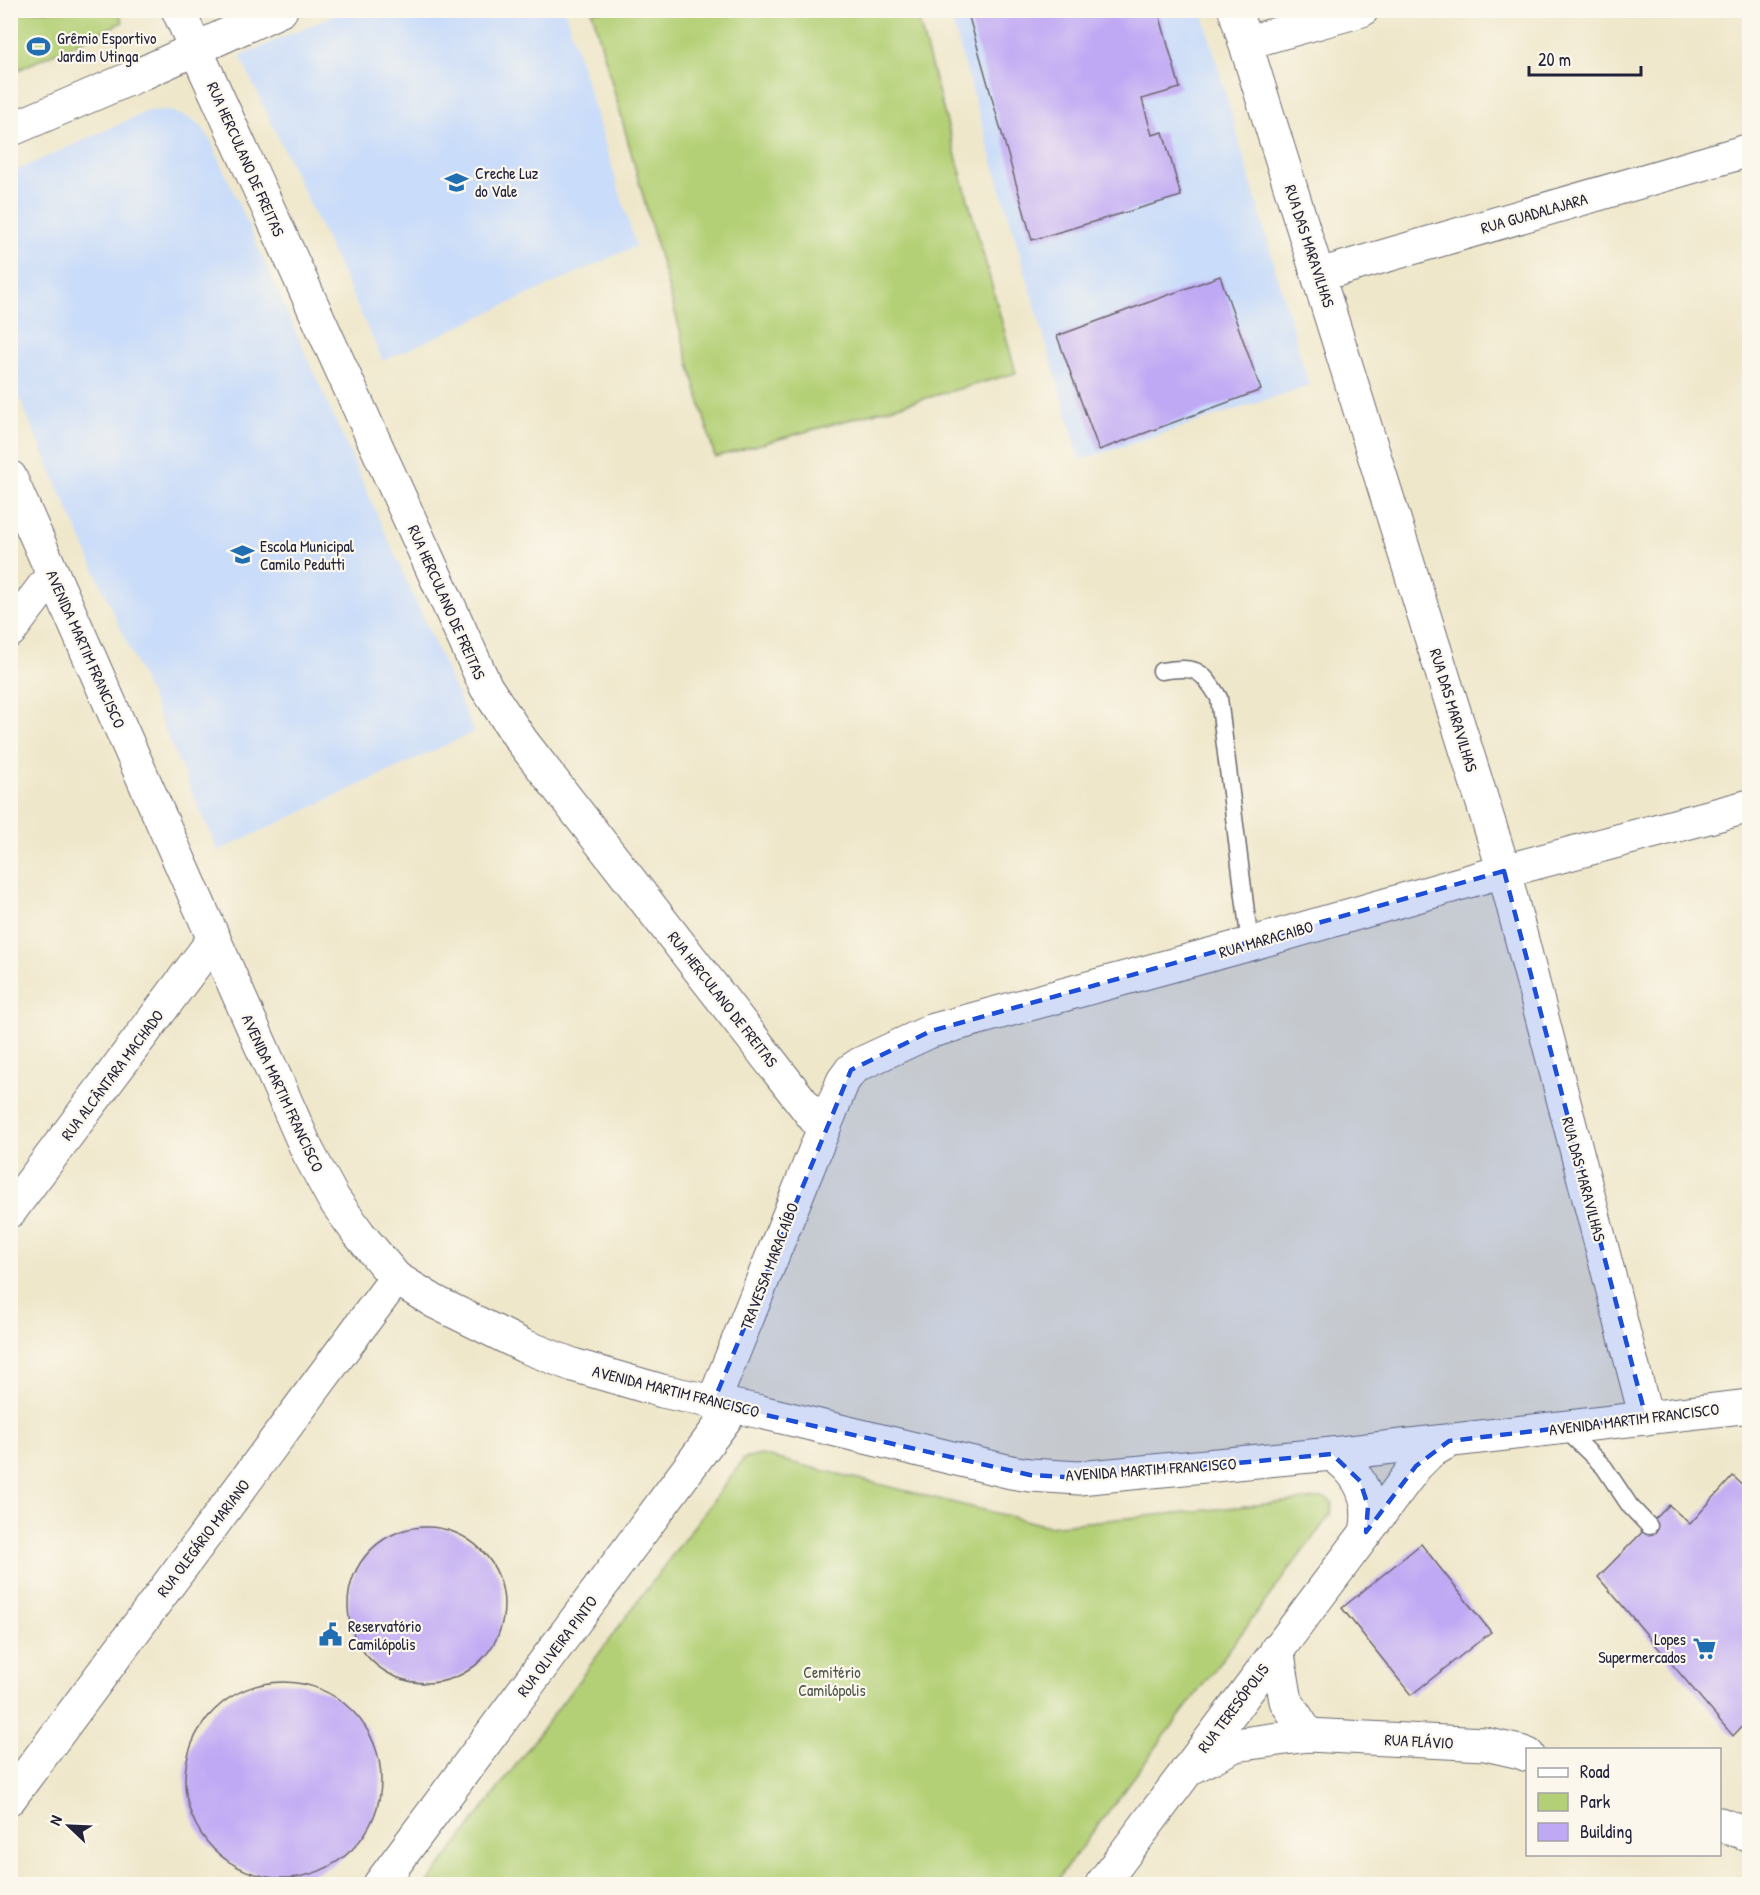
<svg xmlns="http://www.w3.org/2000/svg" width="1760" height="1895" font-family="'Patrick Hand',sans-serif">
<rect width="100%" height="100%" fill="#fbf7ec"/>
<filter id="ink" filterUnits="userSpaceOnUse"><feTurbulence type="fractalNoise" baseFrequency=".0167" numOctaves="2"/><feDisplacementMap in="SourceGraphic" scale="12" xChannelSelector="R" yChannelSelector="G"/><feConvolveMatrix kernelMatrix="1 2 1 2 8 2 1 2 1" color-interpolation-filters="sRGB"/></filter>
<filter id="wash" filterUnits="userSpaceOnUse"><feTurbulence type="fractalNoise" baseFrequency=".008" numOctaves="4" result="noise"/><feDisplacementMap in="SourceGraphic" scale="24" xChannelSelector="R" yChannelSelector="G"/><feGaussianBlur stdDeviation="1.35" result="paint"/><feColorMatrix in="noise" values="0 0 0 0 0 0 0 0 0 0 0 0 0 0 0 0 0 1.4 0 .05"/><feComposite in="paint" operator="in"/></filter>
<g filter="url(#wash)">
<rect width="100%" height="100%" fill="#efe7ca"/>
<g fill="#c9dcf9">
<polygon points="344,11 565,11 636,246 383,361 240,56"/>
<polygon points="949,11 1202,11 1309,386 1080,460"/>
<polygon points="167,110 192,119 201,126 210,139 474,732 218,851 11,379 11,173 148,111"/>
</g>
<g fill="#b4d076" stroke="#6b7958" stroke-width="1.5">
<polygon points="10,11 118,11 123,22 11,73"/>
<polygon points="592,11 916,11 1016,373 715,457"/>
<polygon points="761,1455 1048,1526 1325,1498 1333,1503 1330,1515 1054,1884 427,1884 744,1459"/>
</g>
<g id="blocks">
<g fill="#c0a9f4">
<polygon points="967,10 1158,10 1180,88 1142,99 1152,135 1163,132 1181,196 1032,240"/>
<polygon points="1220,276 1261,390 1099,450 1057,336"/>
<polygon points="1733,1476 1750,1492 1750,1718 1733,1736 1598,1577 1669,1505 1690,1524"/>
<circle cx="426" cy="1605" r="78"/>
<polygon points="1421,1544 1491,1632 1411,1695 1342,1608"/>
<circle cx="283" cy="1780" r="98"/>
</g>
</g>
</g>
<g filter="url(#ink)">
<use href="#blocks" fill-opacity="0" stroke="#6a676d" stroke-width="1.5"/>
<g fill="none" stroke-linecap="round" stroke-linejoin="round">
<defs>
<g id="service">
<path d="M1161,671C1195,666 1201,668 1219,698L1250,944"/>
<polyline points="1564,1428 1604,1467 1630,1506 1649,1526"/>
</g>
<g id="minor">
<polyline points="178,10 486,687 521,740 823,1129"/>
<polyline points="1235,10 1504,871 1646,1418"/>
<polyline points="1245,43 1362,10"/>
<polyline points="10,130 143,73 281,10"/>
<polyline points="1319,275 1750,150"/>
<polyline points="10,631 53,574"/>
<polyline points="10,1211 214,939"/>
<polyline points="713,1403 843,1081 851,1070 860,1064 931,1031 1250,944 1504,871 1750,806"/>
<polyline points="1277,1649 1286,1701 1308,1735"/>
<polyline points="1187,1770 1235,1745 1308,1735 1485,1744 1520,1752 1528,1755"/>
<polyline points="10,1798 396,1278"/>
<polyline points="1720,1824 1750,1835"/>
</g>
<g id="secondary">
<polyline points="10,477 308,1152 333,1198 359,1234 396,1278 435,1302 524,1346 573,1365 662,1391 761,1412 1011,1472 1030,1475 1079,1478 1332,1454 1750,1406"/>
<path d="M1332,1454C1360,1473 1373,1499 1366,1532"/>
<polyline points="380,1884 734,1407"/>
<polyline points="1102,1884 1416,1466 1430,1452 1449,1441"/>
</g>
</defs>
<use href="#service" stroke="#6a676d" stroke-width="19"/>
<use href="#minor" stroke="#6a676d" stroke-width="35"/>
<use href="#secondary" stroke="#6a676d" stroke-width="35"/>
<use href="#service" stroke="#fff" stroke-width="16"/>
<use href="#minor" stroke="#fff" stroke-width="33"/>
<use href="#secondary" stroke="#fff" stroke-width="33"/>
</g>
</g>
<path fill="#1d4ed8" fill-opacity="0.2" stroke="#1d4ed8" stroke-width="4.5" stroke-dasharray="12 8" stroke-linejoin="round" d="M1504,871L1646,1418L1449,1441L1416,1466L1366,1532L1368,1506L1360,1481L1332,1454L1079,1478L1030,1475L713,1403L851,1070L931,1031Z"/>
<defs>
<symbol id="stadium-bare" viewBox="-9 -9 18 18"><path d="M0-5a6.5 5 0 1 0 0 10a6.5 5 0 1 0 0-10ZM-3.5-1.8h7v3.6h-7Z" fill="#1f6fb2" stroke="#fbf7ec" stroke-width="2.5" paint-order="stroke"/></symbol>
<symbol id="school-bare" viewBox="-9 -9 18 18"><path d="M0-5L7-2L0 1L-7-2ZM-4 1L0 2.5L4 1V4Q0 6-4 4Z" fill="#1f6fb2" stroke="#fbf7ec" stroke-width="2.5" paint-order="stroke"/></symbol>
<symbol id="civic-bare" viewBox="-9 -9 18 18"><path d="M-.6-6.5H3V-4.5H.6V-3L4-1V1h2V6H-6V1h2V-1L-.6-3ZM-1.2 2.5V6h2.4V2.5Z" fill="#1f6fb2" stroke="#fbf7ec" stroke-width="2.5" paint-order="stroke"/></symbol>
<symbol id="supermarket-bare" viewBox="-9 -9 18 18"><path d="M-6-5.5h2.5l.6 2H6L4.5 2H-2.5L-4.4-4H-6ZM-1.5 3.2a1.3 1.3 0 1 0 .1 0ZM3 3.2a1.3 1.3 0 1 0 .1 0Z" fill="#1f6fb2" stroke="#fbf7ec" stroke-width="2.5" paint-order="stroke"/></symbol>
</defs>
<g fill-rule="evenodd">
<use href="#stadium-bare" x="22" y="30" width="33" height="33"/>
<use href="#school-bare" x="440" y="166" width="33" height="33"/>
<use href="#school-bare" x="226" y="538" width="33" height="33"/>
<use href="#civic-bare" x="314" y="1618" width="33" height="33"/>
<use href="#supermarket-bare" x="1688" y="1632" width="33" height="33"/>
</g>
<g text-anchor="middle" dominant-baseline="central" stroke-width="4.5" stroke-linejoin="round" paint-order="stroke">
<g font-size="16" fill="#22223b" stroke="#fbf7ec" text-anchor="start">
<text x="57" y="38">Grêmio Esportivo<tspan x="57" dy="18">Jardim Utinga</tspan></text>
<text x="475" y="173">Creche Luz<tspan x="475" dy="18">do Vale</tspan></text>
<text x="260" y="546">Escola Municipal<tspan x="260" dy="18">Camilo Pedutti</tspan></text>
<text x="348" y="1626">Reservatório<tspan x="348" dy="18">Camilópolis</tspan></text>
<text x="1686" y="1639" text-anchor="end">Lopes<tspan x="1686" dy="18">Supermercados</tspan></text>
</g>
<g font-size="16" fill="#22223b" stroke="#fbf7ec">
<text transform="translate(246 159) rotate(66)">RUA HERCULANO DE FREITAS</text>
<text transform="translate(1534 213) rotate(-16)">RUA GUADALAJARA</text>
<text transform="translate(1310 246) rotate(72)">RUA DAS MARAVILHAS</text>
<text transform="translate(447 602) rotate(66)">RUA HERCULANO DE FREITAS</text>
<text transform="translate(86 649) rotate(66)">AVENIDA MARTIM FRANCISCO</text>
<text transform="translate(1454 710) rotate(73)">RUA DAS MARAVILHAS</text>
<text transform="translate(1266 939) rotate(-16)">RUA MARACAIBO</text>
<text transform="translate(723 999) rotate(52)">RUA HERCULANO DE FREITAS</text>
<text transform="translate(112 1075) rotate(-53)">RUA ALCÂNTARA MACHADO</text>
<text transform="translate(283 1093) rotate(65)">AVENIDA MARTIM FRANCISCO</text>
<text transform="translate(1584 1179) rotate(75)">RUA DAS MARAVILHAS</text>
<text transform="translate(769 1266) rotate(-69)">TRAVESSA MARACAÍBO</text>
<text transform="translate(676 1391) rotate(14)">AVENIDA MARTIM FRANCISCO</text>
<text transform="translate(1634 1419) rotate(-7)">AVENIDA MARTIM FRANCISCO</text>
<text transform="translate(1151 1469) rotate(-4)">AVENIDA MARTIM FRANCISCO</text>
<text transform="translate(203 1538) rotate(-53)">RUA OLEGÁRIO MARIANO</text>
<text transform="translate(557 1646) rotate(-53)">RUA OLIVEIRA PINTO</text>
<text transform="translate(1233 1708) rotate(-53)">RUA TERESÓPOLIS</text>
<text transform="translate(1419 1741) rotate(3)">RUA FLÁVIO</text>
</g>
<g font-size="16" fill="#4e564d" stroke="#fbf7ec">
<text x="832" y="1672">Cemitério<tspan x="832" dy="18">Camilópolis</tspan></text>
</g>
</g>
<rect width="1760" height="1895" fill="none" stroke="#fbf7ec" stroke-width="36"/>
<rect x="1526" y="1748" width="195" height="108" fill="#fbf7ec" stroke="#a4a2a5" stroke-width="1.5"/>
<rect x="1538" y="1768" width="30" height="9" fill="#ffffff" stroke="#a4a2a5" stroke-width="1.5"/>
<text x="1580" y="1778" font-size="18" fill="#22223b">Road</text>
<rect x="1538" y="1793" width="30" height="18" fill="#b4d076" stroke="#a4a2a5" stroke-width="1.5"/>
<text x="1580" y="1808" font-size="18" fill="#22223b">Park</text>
<rect x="1538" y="1823" width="30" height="18" fill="#c0a9f4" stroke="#a4a2a5" stroke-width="1.5"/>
<text x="1580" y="1838" font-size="18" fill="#22223b">Building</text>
<g transform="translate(69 1826) rotate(293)" stroke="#fbf7ec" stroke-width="4.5" paint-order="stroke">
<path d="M0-4.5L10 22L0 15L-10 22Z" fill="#22223b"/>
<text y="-9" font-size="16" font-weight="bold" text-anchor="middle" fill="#22223b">N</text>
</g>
<path d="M1529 66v9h112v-9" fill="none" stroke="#22223b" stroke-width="3"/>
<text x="1538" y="66" font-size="18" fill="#22223b" stroke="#fbf7ec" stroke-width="4.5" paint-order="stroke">20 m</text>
</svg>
